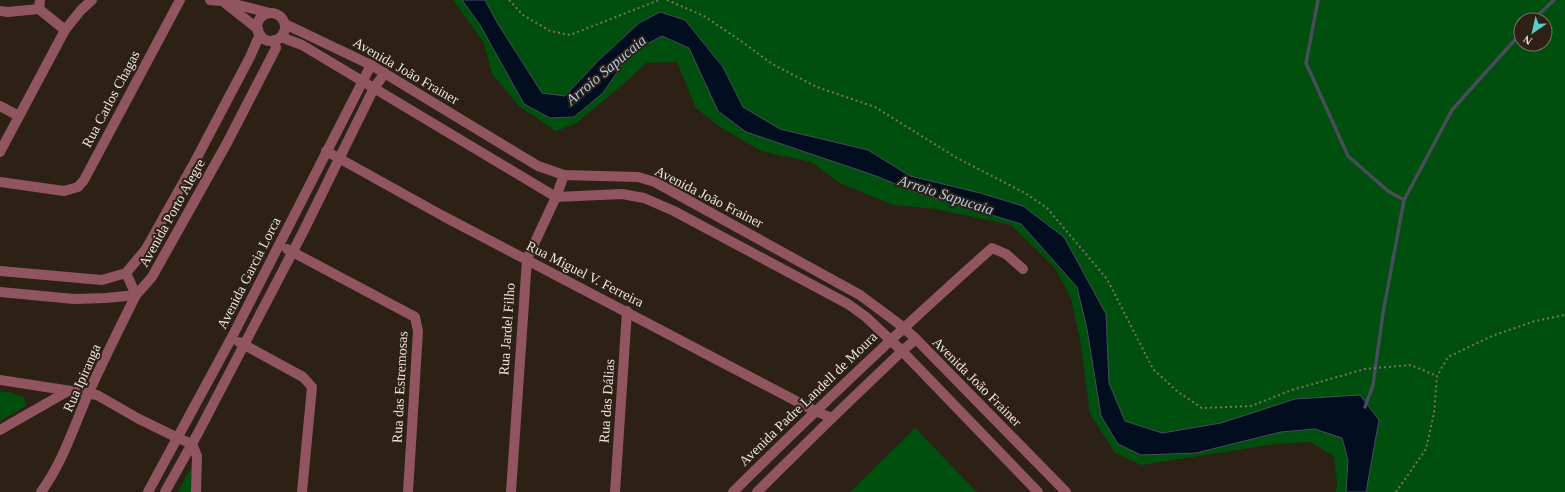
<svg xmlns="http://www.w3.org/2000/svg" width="1565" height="492" font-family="'Times New Roman',serif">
<rect width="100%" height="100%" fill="#2d2014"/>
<g fill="#004f0f" fill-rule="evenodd">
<polygon points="453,0 462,0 480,25 524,104 603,93 630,53 662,36 689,48 718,111 915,192 1021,224 1077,287 1087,329 1101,416 1141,455 1196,453 1281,432 1315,429 1342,438 1348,460 1346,492 1336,492 1337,483 1334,456 1310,442 1275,444 1141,465 1115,453 1090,414 1081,345 1071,298 1055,268 1011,225 936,209 893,205 840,183 811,162 761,151 720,127 696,108 677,62 646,63 626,82 575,124 556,131 520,107 492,74 484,43"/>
<path d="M485,0H1565V492H1366L1379,420L1221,423L1161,433L1125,421L1109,383L1106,314L1064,237L980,193L910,176L868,150L780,129L743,107L723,67L685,20L639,23L598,61L565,96L542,93L498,24ZM1521,20H1545V44H1521Z"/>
<polygon points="0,392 8,392 24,397 26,406 0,421"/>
<polygon points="915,428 977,492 850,492"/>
<polygon points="194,462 192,492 178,492"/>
</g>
<polygon fill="#000e20" stroke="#474e58" points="462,0 485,0 498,24 542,93 565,96 598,61 639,23 660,12 685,20 723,67 743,107 780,129 868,150 910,176 980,193 1023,206 1064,237 1106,314 1109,383 1125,421 1162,433 1221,423 1295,399 1360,395 1379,420 1366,492 1346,492 1348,460 1342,438 1315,429 1281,432 1196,453 1141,455 1118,444 1101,416 1087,329 1077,287 1021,224 915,192 876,176 746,132 718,111 689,48 662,36 630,53 603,93 574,117 550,118 524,104 480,25"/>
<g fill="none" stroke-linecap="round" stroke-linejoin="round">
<g stroke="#474e58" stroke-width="3.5">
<polyline points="1318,0 1306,63 1348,156 1388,191 1404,200"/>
<polyline points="1533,20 1554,0"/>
<polyline points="1365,407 1373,385 1383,313 1404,200 1452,110 1521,33"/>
</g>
<g stroke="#7c7066" stroke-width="2" stroke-dasharray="2 3" stroke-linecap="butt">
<polyline points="509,0 523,15 550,31 570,35 659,0"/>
<polyline points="667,0 704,16 741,41 772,64 817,87 875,107 957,158 1025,193 1047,208 1107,279 1153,369 1178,392 1202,408 1251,406 1292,390 1365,369 1411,365 1437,376"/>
<polyline points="1396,492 1426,449 1434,413 1437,376 1448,357 1492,336 1535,321 1565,315"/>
</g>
<g stroke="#915560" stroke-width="10">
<polyline points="40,0 39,9 65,30"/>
<polyline points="210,0 222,1 270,13"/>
<polyline points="225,3 258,29"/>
<polyline points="0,11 8,12 39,9"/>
<circle cx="271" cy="27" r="14"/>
<polyline points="285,24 371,65 538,166 564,175 638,177 655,182 860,295 903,327 916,339 1066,492"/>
<polyline points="281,37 302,45 556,197 622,194 644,198 674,211 848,304 866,317 902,351 1038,492"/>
<polyline points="0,106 19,116"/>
<polyline points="326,151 443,216 815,411 832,418"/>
<polyline points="0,152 65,30 81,10 92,0"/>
<polyline points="0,182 64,191 78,187 84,180 180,0"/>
<polyline points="287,249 415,317 418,331 408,492"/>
<polyline points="0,271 102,280 126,273 146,249 192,167 250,57 260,34"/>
<polyline points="0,292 74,299 106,298 136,295 152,277 227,143 276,48 274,40"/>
<polyline points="239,342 303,377 312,387 302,492"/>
<polyline points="0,380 97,395 139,419 178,438 192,444 197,456 196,492"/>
<polyline points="0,430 68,391"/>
<path d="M41,492C63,462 74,426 89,392C104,359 120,327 136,295L126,273"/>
<polyline points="148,492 232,337 371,65"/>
<polyline points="165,492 198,433 303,232 374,88 385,73"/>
<polyline points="511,492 527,259 556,197 564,175"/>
<polyline points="615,492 627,311"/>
<path d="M733,492C818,408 903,327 992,248L1006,254L1023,269"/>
<polyline points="757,492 832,418 902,351 916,339"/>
</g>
</g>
<g text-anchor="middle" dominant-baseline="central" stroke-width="4" stroke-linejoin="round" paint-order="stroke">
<g font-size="14" fill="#ece3db" stroke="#2d2014">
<text transform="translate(406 71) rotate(30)">Avenida João Frainer</text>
<text transform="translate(111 99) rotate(-62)">Rua Carlos Chagas</text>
<text transform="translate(709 197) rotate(27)">Avenida João Frainer</text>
<text transform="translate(172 213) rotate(-61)">Avenida Porto Alegre</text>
<text transform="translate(249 273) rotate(-63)">Avenida Garcia Lorca</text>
<text transform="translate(585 274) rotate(27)">Rua Miguel V. Ferreira</text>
<text transform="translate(507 329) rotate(-86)">Rua Jardel Filho</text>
<text transform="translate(82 378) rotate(-66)">Rua Ipiranga</text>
<text transform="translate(977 382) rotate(45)">Avenida João Frainer</text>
<text transform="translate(400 387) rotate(-87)">Rua das Estremosas</text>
<text transform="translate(808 399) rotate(-44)">Avenida Padre Landell de Moura</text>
<text transform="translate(607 401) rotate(-86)">Rua das Dálias</text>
</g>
<g font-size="15" font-style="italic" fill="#accdef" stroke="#2d2014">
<text transform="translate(606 70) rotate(-40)">Arroio Sapucaia</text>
<text transform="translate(946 195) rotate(18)">Arroio Sapucaia</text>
</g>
</g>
<g transform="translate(1533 32) rotate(214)"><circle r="19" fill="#2d2014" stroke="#796e64"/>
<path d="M0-3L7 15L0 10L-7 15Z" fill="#54cdc7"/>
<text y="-6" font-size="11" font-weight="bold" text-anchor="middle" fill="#ece3db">N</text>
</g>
</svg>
